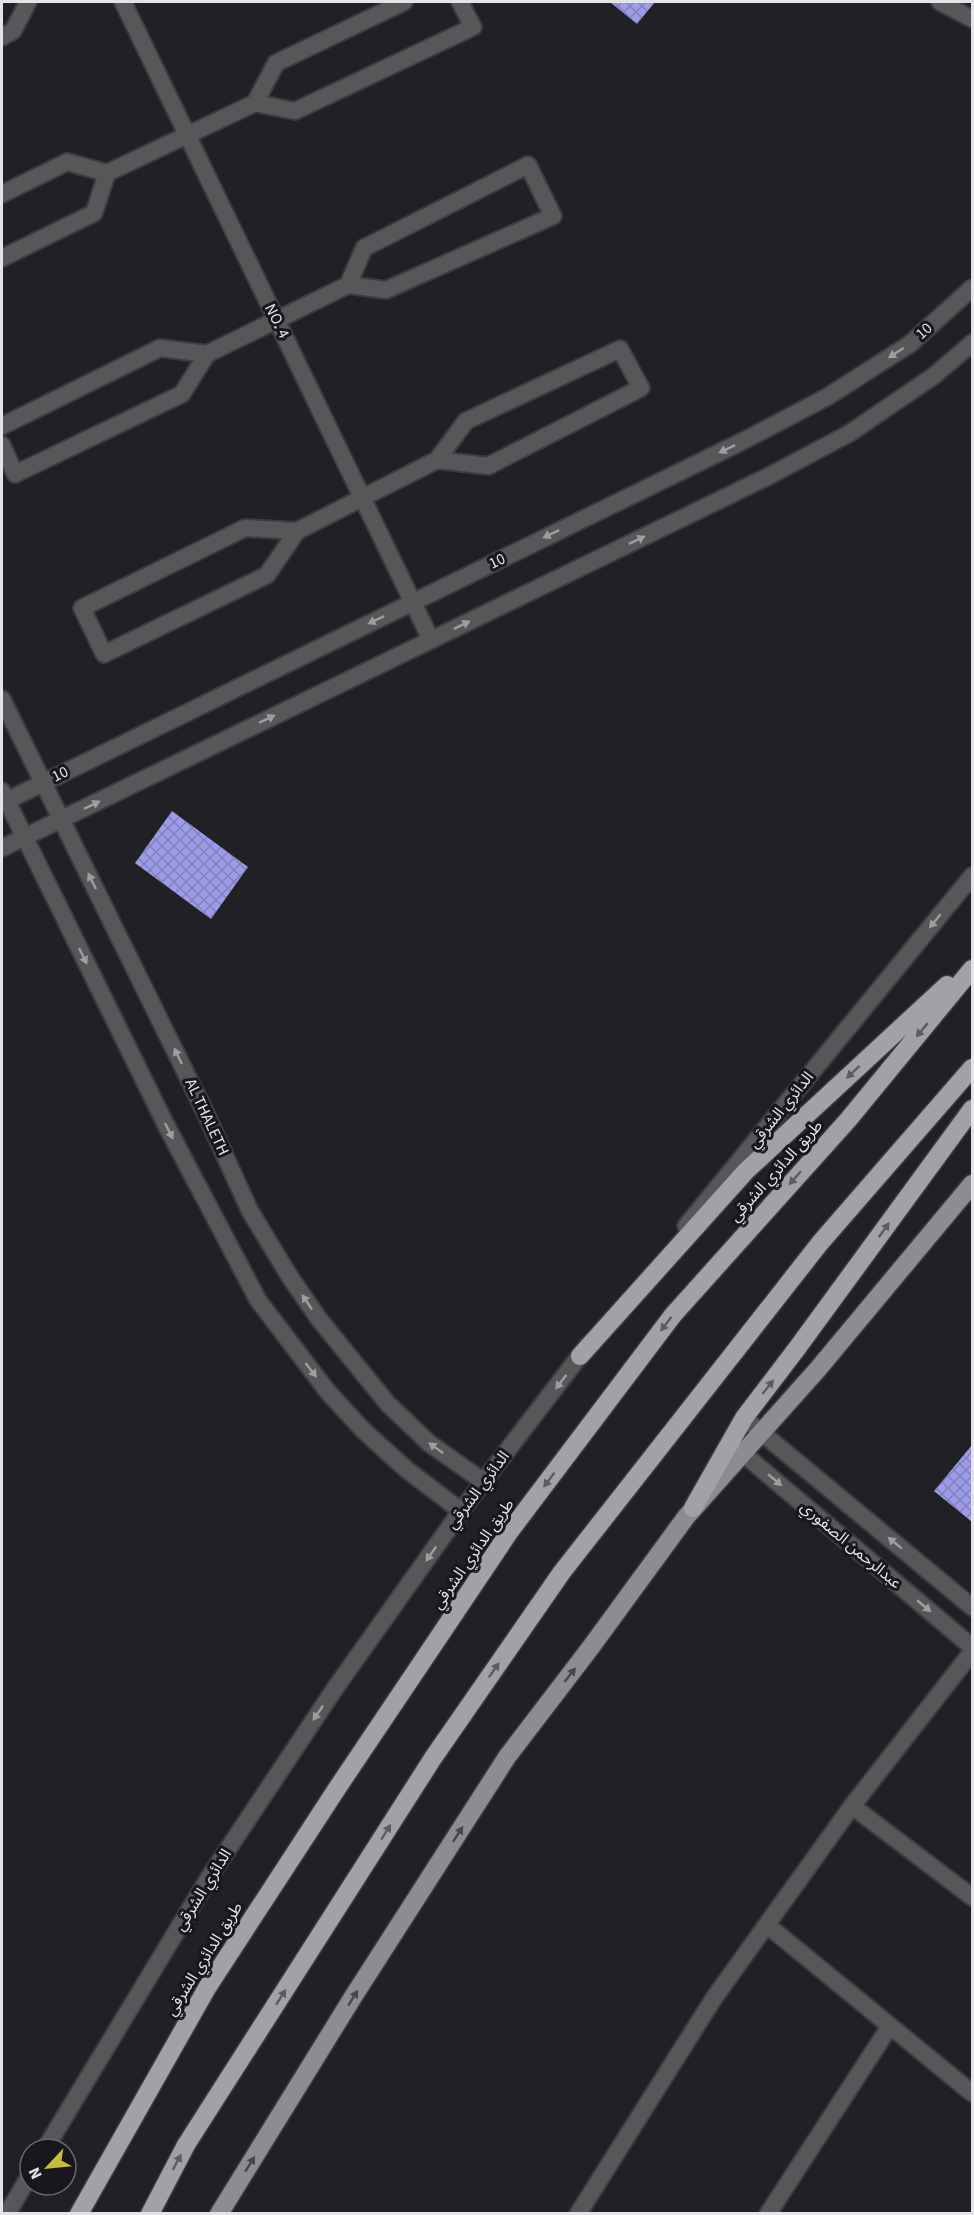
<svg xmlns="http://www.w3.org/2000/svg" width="974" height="2215" font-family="'Source Sans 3','Noto Sans Arabic',sans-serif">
<defs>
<pattern id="building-cross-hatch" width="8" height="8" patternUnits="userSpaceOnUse" patternTransform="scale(1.5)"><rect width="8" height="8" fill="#9c9cea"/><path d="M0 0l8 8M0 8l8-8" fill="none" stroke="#8282b9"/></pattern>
</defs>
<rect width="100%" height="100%" fill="#212125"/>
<g fill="url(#building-cross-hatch)">
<polygon points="610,2 655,2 637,24"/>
<polygon points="172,811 248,867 211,919 135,863"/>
<polygon points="972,1445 972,1522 934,1491"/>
</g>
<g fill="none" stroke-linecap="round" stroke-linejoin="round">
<defs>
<g id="minor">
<polyline points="123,2 431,640"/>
<polyline points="940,2 972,19"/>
<polyline points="2,37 13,31 28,2"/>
<polyline points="255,103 276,63 404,2"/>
<polyline points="2,194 67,162 107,173 255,103 295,111 473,27 460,2"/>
<polyline points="2,258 94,213 107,173"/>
<polyline points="2,426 160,348 207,354"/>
<polyline points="2,445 15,474 182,394 207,354 348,285 386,290 553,216 528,165 364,248 348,285"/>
<polyline points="297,531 245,528 82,608 104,654 267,575 297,531 437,460 466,421 620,349 641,388 488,466 437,460"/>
<polyline points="2,699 205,1112 250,1211 290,1277 319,1319 388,1404 429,1443 484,1482"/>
<polyline points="2,791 166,1125 258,1300 328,1392 364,1431 406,1469 461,1511"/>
<polyline points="2,803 741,442 827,397 910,344 972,288"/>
<polyline points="2,848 767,477 850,433 935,375 972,343"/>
<polyline points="686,1226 972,876"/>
<polyline points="744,1418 972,1607"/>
<polyline points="733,1445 972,1647"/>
<polyline points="852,1806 972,1897"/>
<polyline points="767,1925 972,2093"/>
<polyline points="45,2149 210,1876 336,1687 461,1511 588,1345"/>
<polyline points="7,2214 30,2175"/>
<polyline points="578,2214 714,1998 852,1806 972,1652"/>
<polyline points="768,2214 890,2026"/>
</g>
<polyline id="major" points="219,2214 353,1997 507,1757 591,1647 686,1517 818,1369 972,1184"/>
<g id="highway">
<polyline points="580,1356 746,1171 947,985"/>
<polyline points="693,1508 744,1418 798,1347 972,1109"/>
<polyline points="79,2214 207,1988 338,1787 510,1531 673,1315 848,1120 972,969"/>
<polyline points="150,2214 186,2145 433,1758 562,1572 820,1243 972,1068"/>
</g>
</defs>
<use href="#minor" stroke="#3c3c40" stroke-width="20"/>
<use href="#major" stroke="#3c3c40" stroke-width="21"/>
<use href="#highway" stroke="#3c3c40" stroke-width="21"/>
<use href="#minor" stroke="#575759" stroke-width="16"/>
<use href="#major" stroke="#8c8d92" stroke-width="18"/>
<use href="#highway" stroke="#a1a2a8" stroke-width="18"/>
</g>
<defs><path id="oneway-solid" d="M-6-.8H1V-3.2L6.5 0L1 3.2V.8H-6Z" transform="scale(1.5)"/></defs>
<g fill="#9e9ea0">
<use href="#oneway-solid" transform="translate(896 353) rotate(147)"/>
<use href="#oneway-solid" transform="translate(727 449) rotate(154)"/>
<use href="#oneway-solid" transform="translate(551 534) rotate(154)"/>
<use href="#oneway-solid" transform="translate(637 540) rotate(-26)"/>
<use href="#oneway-solid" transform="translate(376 620) rotate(154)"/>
<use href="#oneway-solid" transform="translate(462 625) rotate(-26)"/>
<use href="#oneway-solid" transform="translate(267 719) rotate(-26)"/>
<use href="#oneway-solid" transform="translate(92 805) rotate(-26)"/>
<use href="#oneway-solid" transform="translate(92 881) rotate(-116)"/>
<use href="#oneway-solid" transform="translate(935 921) rotate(129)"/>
<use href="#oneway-solid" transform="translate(83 956) rotate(64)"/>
<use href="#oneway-solid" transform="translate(178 1056) rotate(-116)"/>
<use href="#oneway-solid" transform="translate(169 1131) rotate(63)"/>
<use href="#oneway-solid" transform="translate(307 1302) rotate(-124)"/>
<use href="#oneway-solid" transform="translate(311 1370) rotate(52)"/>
<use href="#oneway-solid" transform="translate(561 1382) rotate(127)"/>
<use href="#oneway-solid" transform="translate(436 1448) rotate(-144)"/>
<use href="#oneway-solid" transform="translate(775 1480) rotate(40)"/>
<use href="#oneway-solid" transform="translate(895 1543) rotate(-141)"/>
<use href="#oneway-solid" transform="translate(431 1554) rotate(125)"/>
<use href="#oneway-solid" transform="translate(924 1606) rotate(40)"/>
<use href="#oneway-solid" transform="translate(318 1713) rotate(124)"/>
</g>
<g fill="#5c5c62">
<use href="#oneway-solid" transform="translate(922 1030) rotate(130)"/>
<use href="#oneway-solid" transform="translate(853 1072) rotate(137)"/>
<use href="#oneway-solid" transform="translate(795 1178) rotate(132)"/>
<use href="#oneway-solid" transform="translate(884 1230) rotate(-54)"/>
<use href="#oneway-solid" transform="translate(666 1324) rotate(127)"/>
<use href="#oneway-solid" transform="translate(768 1387) rotate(-52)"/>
<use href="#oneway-solid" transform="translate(549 1480) rotate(127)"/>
<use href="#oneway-solid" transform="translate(494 1670) rotate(-55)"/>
<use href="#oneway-solid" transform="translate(386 1832) rotate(-58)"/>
<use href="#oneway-solid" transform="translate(281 1997) rotate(-57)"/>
<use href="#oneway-solid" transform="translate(177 2162) rotate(-62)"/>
</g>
<g fill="#46464b">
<use href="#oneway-solid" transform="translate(570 1675) rotate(-52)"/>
<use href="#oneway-solid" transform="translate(458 1834) rotate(-57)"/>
<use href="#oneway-solid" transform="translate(353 1998) rotate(-58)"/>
<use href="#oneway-solid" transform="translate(250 2164) rotate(-58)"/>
</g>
<g text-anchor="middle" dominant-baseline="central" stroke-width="6" stroke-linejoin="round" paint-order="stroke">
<g font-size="16" fill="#e4e4e8" stroke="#17171c">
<text transform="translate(277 321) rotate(64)">NO. 4</text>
<text transform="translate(924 331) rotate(-42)">10</text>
<text transform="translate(497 561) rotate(-26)">10</text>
<text transform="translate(60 774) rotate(-26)">10</text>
<text transform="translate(781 1110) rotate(-51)">الدائري الشرقي</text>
<text transform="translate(207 1117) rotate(65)">AL THALETH</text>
<text transform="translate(776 1171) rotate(-48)">طريق الدائري الشرقي</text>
<text transform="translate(478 1490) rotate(-53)">الدائري الشرقي</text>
<text transform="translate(851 1545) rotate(40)">عبدالرحمن الصفوري</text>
<text transform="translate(473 1554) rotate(-55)">طريق الدائري الشرقي</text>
<text transform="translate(203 1890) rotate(-58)">الدائري الشرقي</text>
<text transform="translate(204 1959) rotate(-58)">طريق الدائري الشرقي</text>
</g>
</g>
<rect width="974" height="2215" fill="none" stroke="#e4e4e8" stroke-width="6"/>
<g transform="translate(48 2167) rotate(244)"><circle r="28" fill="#17171c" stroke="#69696e" stroke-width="1.5"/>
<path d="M0-4.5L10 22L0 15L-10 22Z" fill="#c8bb3b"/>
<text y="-9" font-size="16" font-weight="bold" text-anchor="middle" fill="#e4e4e8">N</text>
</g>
</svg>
